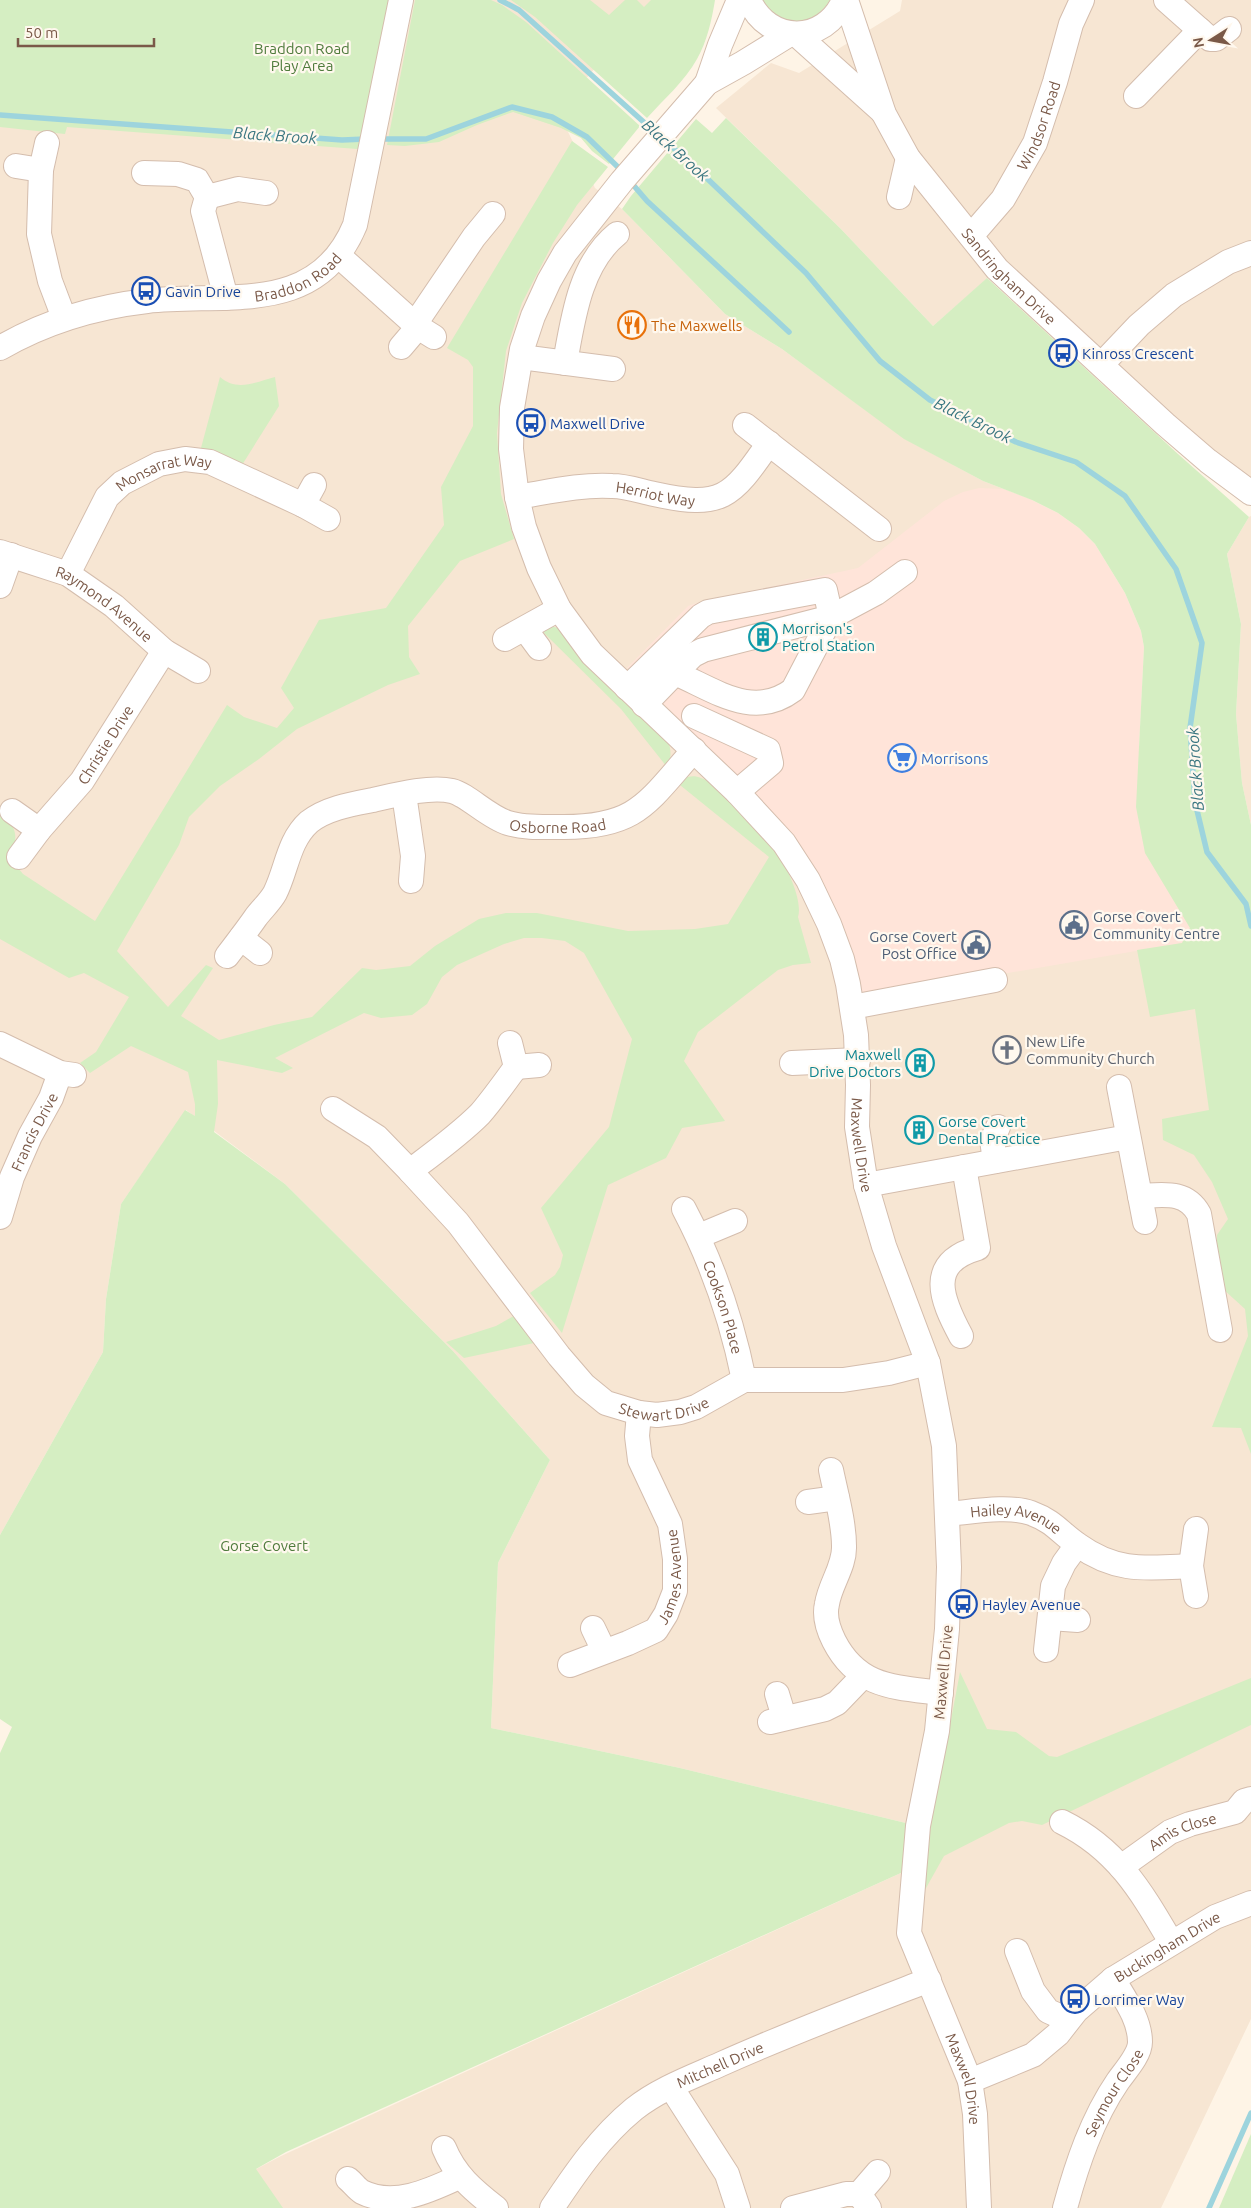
<svg xmlns="http://www.w3.org/2000/svg" width="1251" height="2208" font-family="Ubuntu,sans-serif">
<rect width="100%" height="100%" fill="#fef4e6"/>
<g fill="#f7e6d3">
<polygon points="0,0 654,0 558,111 595,188 622,209 725,314 782,349 905,439 983,481 1032,500 1195,937 1251,1248 1251,2019 1161,2208 195,2208 226,2185 281,2156 914,1867 918,1826 680,1768 491,1728 498,1563 550,1460 452,1350 285,1184 186,1110 121,1204 106,1299 103,1352 0,1535"/>
<polygon points="902,0 1251,0 1251,493 998,269 933,326 840,228 716,108 771,63 799,73 900,11"/>
<polygon points="1251,516 1251,825 1242,783 1236,714 1241,624 1227,554 1249,517"/>
</g>
<polygon fill="#ffe4d9" points="979,488 1003,489 1032,500 1058,513 1079,528 1095,544 1125,593 1141,631 1144,647 1139,748 1145,853 1190,928 1182,943 864,998 848,984 808,880 694,750 672,712 627,668 688,606 700,602 858,568 944,501 963,492"/>
<g fill="#d5eec2">
<polygon points="0,0 401,0 371,150 67,127 65,134 0,127"/>
<polygon points="415,0 491,0 502,5 526,22 640,126 609,164 592,151 581,138 561,128 513,112 477,125 439,142 405,146 387,145"/>
<path d="M511,0H590L609,15L625,0H637L644,7L651,0H715C712,19 707,42 697,59C685,81 664,99 647,118L535,17Z"/>
<path d="M761,0H830C812,30 780,28 761,0Z"/>
<polygon points="726,118 840,228 933,326 987,278 1178,454 1249,517 1227,554 1241,624 1236,714 1242,783 1251,825 1251,1454 1241,1428 1212,1427 1248,1336 1245,1309 1223,1289 1217,1260 1217,1235 1228,1219 1212,1182 1194,1155 1163,1140 1162,1119 1209,1110 1195,1009 1150,1017 1137,950 1182,943 1190,928 1145,853 1136,807 1144,647 1141,631 1125,593 1095,544 1079,528 1058,513 1032,500 983,481 904,439 782,349 725,314 622,209 631,196 696,119 712,133"/>
<path d="M572,141L608,167L577,205L553,243L522,303L506,351L497,433L501,494L514,539L460,561L408,626L409,657L420,674L388,685L297,729L259,759L220,786L189,817L179,845L117,951L168,1007L206,965L213,968L181,1016L219,1040L274,1025L312,1017L362,968L376,970L410,966L435,946L479,919L506,913H537L628,931L695,929L728,924L769,857L675,781C684,778 692,774 701,778C723,785 765,836 779,856C788,869 803,902 798,917L811,963L793,965L778,970L698,1032L684,1061L725,1121L682,1128L666,1158L608,1185L562,1333L530,1293L555,1275L560,1267L563,1255L541,1208L609,1127L632,1039L584,953L565,941L542,938H524L504,944L457,965L442,977L427,1004L412,1015L381,1018L364,1013L275,1058L293,1068L282,1073L217,1060L218,1104L214,1132L285,1184L452,1350L550,1460L498,1563L491,1728L680,1768L918,1826L914,1867L286,2152L256,2169L283,2208H0V1753L12,1727L0,1719V1535L103,1352L106,1299L121,1204L185,1110L195,1116V1104L188,1072L131,1046L90,1073L80,1063L96,1052L129,997L84,973L69,978L0,939V814C18,826 19,839 9,857L23,874L95,921L227,705L244,717L277,728L294,708L281,688L319,620L386,608L444,525L441,487L473,426V367L468,360L447,348Z"/>
<path d="M220,377C237,392 256,382 275,377L279,406L242,465L217,451L201,448Z"/>
<path d="M546,625L558,628L576,649L668,740C671,750 672,757 667,767L621,709L544,633Z"/>
<polygon points="517,1314 539,1342 464,1358 446,1342 496,1326"/>
<polygon points="960,1672 987,1729 1016,1732 1049,1756 1057,1757 1251,1678 1251,1725 1042,1825 1022,1821 1009,1823 944,1856 921,1897 918,1895"/>
<polygon points="1251,2134 1251,2208 1219,2208"/>
</g>
<g fill="none" stroke-linecap="round" stroke-linejoin="round">
<g stroke="#9dd4dd" stroke-width="5.5">
<polyline points="500,0 519,10 657,134"/>
<polyline points="0,115 342,140 366,139"/>
<polyline points="378,139 426,139 512,107 552,117 587,137 624,173"/>
<polyline points="664,140 693,165 806,273 880,361 930,400 1016,442 1076,462 1125,496 1176,569 1202,643 1190,728 1195,802 1207,852 1246,904 1251,926"/>
<polyline points="629,180 647,201 789,332"/>
<polyline points="1209,2208 1251,2113"/>
</g>
<defs>
<g id="minor">
<path d="M749,0C768,44 825,45 844,0"/>
<path id="s1" d="M846,0L884,114L908,158L997,269L1165,424L1208,461L1251,493"/>
<polyline points="1166,0 1210,39 1216,39 1229,29"/>
<path id="s2" d="M790,34L743,63L707,83L622,181L565,253L549,281L533,316L522,349L512,408L511,449L517,497L524,527L539,568L559,609L592,654L737,792L784,843L808,880L829,924L842,959L848,984L856,1035L858,1085L857,1127L866,1185L884,1246L928,1363L944,1446L949,1567L947,1629L937,1731L918,1826L909,1933L970,2081L975,2114L979,2208"/>
<polyline points="796,34 883,112"/>
<polyline points="707,83 720,45 739,0"/>
<polyline points="1136,96 1200,30"/>
<polyline points="47,143 41,170 39,234 50,281 64,318"/>
<polyline points="16,166 41,170"/>
<polyline points="144,173 178,174 197,180 207,197 203,211 226,298"/>
<polyline points="207,197 238,189 266,193"/>
<polyline points="899,197 908,158"/>
<path id="s3" d="M971,236L1003,199L1035,143L1055,82L1071,24L1082,0"/>
<polyline points="339,256 418,327 434,337"/>
<polyline points="415,324 474,237 493,214"/>
<polyline points="401,347 418,327"/>
<path id="s4" d="M0,348C45,322 95,307 147,301C226,292 317,317 355,225L401,0"/>
<polyline points="521,357 613,369"/>
<path d="M565,363C573,318 580,264 617,234"/>
<polyline points="1102,364 1139,325 1174,295 1228,262 1251,253"/>
<polyline points="745,425 879,529"/>
<path id="s5" d="M517,497C548,492 581,484 612,486C626,486 640,491 654,494C722,509 731,498 769,443"/>
<polyline points="303,505 314,485"/>
<path id="s6" d="M0,552L68,574L114,606L164,651L198,671"/>
<path id="s7" d="M68,574L107,497L122,483L159,464L185,459L210,462L303,505L328,519"/>
<polyline points="0,586 11,555"/>
<polyline points="525,629 539,648"/>
<polyline points="505,639 559,609"/>
<polyline points="675,673 693,655 703,650 831,617 876,593 905,572"/>
<path d="M627,688L701,616L708,612L825,590L831,617L793,690C753,720 715,690 675,673L644,705"/>
<polyline points="694,716 768,750 771,763 737,792"/>
<polyline points="404,794 413,856 411,881"/>
<polyline points="12,811 39,830"/>
<path id="s8" d="M19,857L39,830L82,781L164,651"/>
<polyline points="241,938 260,953"/>
<path id="s9" d="M227,956C237,943 247,930 256,917C262,909 270,902 275,893C287,869 288,841 309,822C327,808 352,804 373,800C395,795 430,786 452,791C468,795 488,817 508,823C524,828 543,827 560,827C637,828 647,803 694,750"/>
<polyline points="852,1007 995,980"/>
<polyline points="0,1044 60,1073 74,1075"/>
<polyline points="792,1063 858,1060"/>
<polyline points="516,1067 539,1065"/>
<polyline points="1119,1087 1145,1222"/>
<path id="s10" d="M333,1109L377,1137L410,1171L458,1223L559,1356L584,1385L606,1403L639,1413L657,1415L680,1412L696,1407L744,1380H843L889,1373L928,1363"/>
<polyline points="995,1161 992,1140 998,1127"/>
<path d="M410,1171C434,1153 459,1135 480,1114C493,1099 504,1083 516,1067L510,1043"/>
<polyline points="866,1185 1128,1137"/>
<path d="M1140,1196C1163,1195 1186,1190 1199,1214L1220,1330"/>
<path id="s11" d="M684,1209C712,1262 732,1321 744,1380"/>
<path id="s12" d="M0,1217L12,1177L30,1136L51,1098L60,1073"/>
<polyline points="699,1236 735,1221"/>
<path d="M961,1336C941,1299 926,1263 978,1248L964,1167"/>
<path d="M831,1470C836,1494 844,1522 844,1546C845,1566 830,1584 827,1604C824,1616 829,1631 834,1641C858,1688 895,1687 941,1693"/>
<polyline points="808,1502 837,1498"/>
<path id="s13" d="M947,1514C971,1512 1009,1505 1031,1513C1055,1522 1059,1532 1078,1545C1117,1573 1147,1568 1191,1566"/>
<polyline points="1196,1529 1191,1566 1196,1596"/>
<polyline points="1050,1618 1078,1620"/>
<polyline points="593,1628 604,1651"/>
<polyline points="1046,1650 1053,1586 1064,1563 1077,1545"/>
<path id="s14" d="M570,1665L628,1643L656,1630L666,1614L675,1591V1559L670,1524L640,1460L637,1436L639,1413"/>
<polyline points="777,1694 784,1717"/>
<polyline points="770,1722 825,1709 837,1703 863,1676"/>
<path d="M1062,1822C1117,1849 1141,1891 1171,1942"/>
<path id="s15" d="M1121,1867L1170,1832L1190,1824L1235,1812L1244,1801L1251,1799"/>
<polyline points="1017,1951 1033,1991 1048,2011 1068,2020"/>
<path id="s16" d="M970,2081L1033,2055L1058,2034L1076,2011L1113,1979L1215,1917L1251,1903"/>
<polyline points="671,2087 727,2174 738,2208"/>
<path d="M444,2148C455,2175 473,2190 496,2208"/>
<path d="M348,2179C353,2183 357,2189 362,2192C394,2208 431,2190 459,2177"/>
<polyline points="859,2194 878,2172"/>
<path id="s17" d="M552,2208C576,2172 600,2137 634,2109C659,2089 692,2077 721,2064C790,2033 859,2007 929,1980"/>
<polyline points="793,2208 846,2194 859,2194 869,2208"/>
<path id="s18" d="M1065,2208C1077,2164 1092,2119 1118,2081C1125,2071 1140,2055 1140,2042C1140,2019 1124,1998 1113,1979"/>
</g>
</defs>
<use href="#minor" stroke="#d4bdad" stroke-width="26"/>
<use href="#minor" stroke="#fff" stroke-width="24"/>
</g>
<defs>
<symbol id="bus-ring" viewBox="-11 -11 22 22"><circle r="9.5" fill="#fff8ee" stroke="#1a4fb4" stroke-width="1.5"/><path d="M-5-6H5V4H4V6H2V4H-2V6H-4V4H-5ZM-3.5-4V0h7V-4ZM-3.5 1.2v1.5H-2V1.2ZM2 1.2v1.5H3.5V1.2Z" fill="#1a4fb4"/></symbol>
<symbol id="restaurant-ring" viewBox="-11 -11 22 22"><circle r="9.5" fill="#fff8ee" stroke="#e8710a" stroke-width="1.5"/><path d="M-5-6h1v4h1v-4h1v4h1v-4h1v5L-1.5 .5V6h-2V.5L-5-1ZM5-6V6H3V1.5H1.5Q1.5-4 5-6Z" fill="#e8710a"/></symbol>
<symbol id="building-ring" viewBox="-11 -11 22 22"><circle r="9.5" fill="#fff8ee" stroke="#0f9aa8" stroke-width="1.5"/><path d="M-4-6H4V6H1V3H-1V6H-4ZM-2.5-4.3h1.7v1.8h-1.7ZM.8-4.3h1.7v1.8H.8ZM-2.5-1h1.7V.8h-1.7ZM.8-1h1.7V.8H.8Z" fill="#0f9aa8"/></symbol>
<symbol id="supermarket-ring" viewBox="-11 -11 22 22"><circle r="9.5" fill="#fff8ee" stroke="#3f7fe0" stroke-width="1.5"/><path d="M-6-5.5h2.5l.6 2H6L4.5 2H-2.5L-4.4-4H-6ZM-1.5 3.2a1.3 1.3 0 1 0 .1 0ZM3 3.2a1.3 1.3 0 1 0 .1 0Z" fill="#3f7fe0"/></symbol>
<symbol id="civic-ring" viewBox="-11 -11 22 22"><circle r="9.5" fill="#fff8ee" stroke="#5c6f8a" stroke-width="1.5"/><path d="M-.6-6.5H3V-4.5H.6V-3L4-1V1h2V6H-6V1h2V-1L-.6-3ZM-1.2 2.5V6h2.4V2.5Z" fill="#5c6f8a"/></symbol>
<symbol id="church-ring" viewBox="-11 -11 22 22"><circle r="9.5" fill="#fff8ee" stroke="#6b7280" stroke-width="1.5"/><path d="M-1.2-6h2.4v3.5h3.3v2.4h-3.3V6h-2.4V-.1h-3.3v-2.4h3.3Z" fill="#6b7280"/></symbol>
</defs>
<g fill-rule="evenodd">
<use href="#bus-ring" x="130" y="275" width="32" height="32"/>
<use href="#restaurant-ring" x="616" y="309" width="32" height="32"/>
<use href="#bus-ring" x="1047" y="337" width="32" height="32"/>
<use href="#bus-ring" x="515" y="407" width="32" height="32"/>
<use href="#building-ring" x="747" y="621" width="32" height="32"/>
<use href="#supermarket-ring" x="886" y="742" width="32" height="32"/>
<use href="#civic-ring" x="1058" y="909" width="32" height="32"/>
<use href="#civic-ring" x="960" y="929" width="32" height="32"/>
<use href="#church-ring" x="991" y="1034" width="32" height="32"/>
<use href="#building-ring" x="904" y="1047" width="32" height="32"/>
<use href="#building-ring" x="903" y="1114" width="32" height="32"/>
<use href="#bus-ring" x="947" y="1588" width="32" height="32"/>
<use href="#bus-ring" x="1059" y="1983" width="32" height="32"/>
</g>
<g text-anchor="middle" dominant-baseline="central" stroke-width="4.5" stroke-linejoin="round" paint-order="stroke">
<g font-size="15" fill="#4f7b3c" stroke="#fff8ee">
<text x="302" y="48">Braddon Road<tspan x="302" dy="17">Play Area</tspan></text>
<text x="264" y="1545">Gorse Covert</text>
</g>
<g font-size="15" fill="#7a5948" stroke="#fff8ee">
<text stroke="none"><textPath href="#s3" startOffset="131">Windsor Road</textPath></text>
<text stroke="none"><textPath href="#s4" startOffset="311">Braddon Road</textPath></text>
<text stroke="none"><textPath href="#s1" startOffset="326">Sandringham Drive</textPath></text>
<text stroke="none"><textPath href="#s7" startOffset="151">Monsarrat Way</textPath></text>
<text stroke="none"><textPath href="#s5" startOffset="140">Herriot Way</textPath></text>
<text stroke="none"><textPath href="#s6" startOffset="118">Raymond Avenue</textPath></text>
<text stroke="none"><textPath href="#s8" startOffset="142">Christie Drive</textPath></text>
<text stroke="none"><textPath href="#s9" startOffset="422">Osborne Road</textPath></text>
<text stroke="none"><textPath href="#s12" startOffset="92">Francis Drive</textPath></text>
<text stroke="none"><textPath href="#s2" startOffset="1336">Maxwell Drive</textPath></text>
<text stroke="none"><textPath href="#s11" startOffset="106">Cookson Place</textPath></text>
<text stroke="none"><textPath href="#s10" startOffset="464">Stewart Drive</textPath></text>
<text stroke="none"><textPath href="#s13" startOffset="71">Hailey Avenue</textPath></text>
<text stroke="none"><textPath href="#s14" startOffset="150">James Avenue</textPath></text>
<text transform="translate(943 1672) rotate(-85)">Maxwell Drive</text>
<text stroke="none"><textPath href="#s15" startOffset="72">Amis Close</textPath></text>
<text stroke="none"><textPath href="#s16" startOffset="242">Buckingham Drive</textPath></text>
<text stroke="none"><textPath href="#s17" startOffset="226">Mitchell Drive</textPath></text>
<text stroke="none"><textPath href="#s2" startOffset="2296">Maxwell Drive</textPath></text>
<text stroke="none"><textPath href="#s18" startOffset="126">Seymour Close</textPath></text>
</g>
<g font-size="15" fill="#164399" stroke="#fff8ee" text-anchor="start">
<text x="165" y="291">Gavin Drive</text>
<text x="1082" y="353">Kinross Crescent</text>
<text x="550" y="423">Maxwell Drive</text>
<text x="982" y="1604">Hayley Avenue</text>
<text x="1094" y="1999">Lorrimer Way</text>
</g>
<g font-size="15" fill="#c56008" stroke="#fff8ee" text-anchor="start">
<text x="651" y="325">The Maxwells</text>
</g>
<g font-size="15" fill="#0d838f" stroke="#fff8ee" text-anchor="start">
<text x="782" y="628">Morrison's<tspan x="782" dy="17">Petrol Station</tspan></text>
<text x="901" y="1054" text-anchor="end">Maxwell<tspan x="901" dy="17">Drive Doctors</tspan></text>
<text x="938" y="1121">Gorse Covert<tspan x="938" dy="17">Dental Practice</tspan></text>
</g>
<g font-size="15" fill="#366cbe" stroke="#fff8ee" text-anchor="start">
<text x="921" y="758">Morrisons</text>
</g>
<g font-size="15" fill="#4e5e75" stroke="#fff8ee" text-anchor="start">
<text x="1093" y="916">Gorse Covert<tspan x="1093" dy="17">Community Centre</tspan></text>
<text x="957" y="936" text-anchor="end">Gorse Covert<tspan x="957" dy="17">Post Office</tspan></text>
</g>
<g font-size="15" fill="#5b616d" stroke="#fff8ee" text-anchor="start">
<text x="1026" y="1041">New Life<tspan x="1026" dy="17">Community Church</tspan></text>
</g>
<g font-size="16" font-style="italic" fill="#3a7681" stroke="#fff8ee">
<text transform="translate(275 135) rotate(4)">Black Brook</text>
<text transform="translate(676 150) rotate(42)">Black Brook</text>
<text transform="translate(973 420) rotate(26)">Black Brook</text>
<text transform="translate(1195 769) rotate(-94)">Black Brook</text>
</g>
</g>
<g transform="translate(1211 40) rotate(259)" stroke="#fff8ee" stroke-width="4" paint-order="stroke">
<path d="M0-4L9 19L0 12L-9 19Z" fill="#7a5948"/>
<text y="-8" font-size="14" font-weight="bold" text-anchor="middle" fill="#7a5948">N</text>
</g>
<path d="M18 38v8h136v-8" fill="none" stroke="#7a5948" stroke-width="2.5"/>
<text x="25" y="38" font-size="15" fill="#7a5948" stroke="#fff8ee" stroke-width="4" paint-order="stroke">50 m</text>
</svg>
